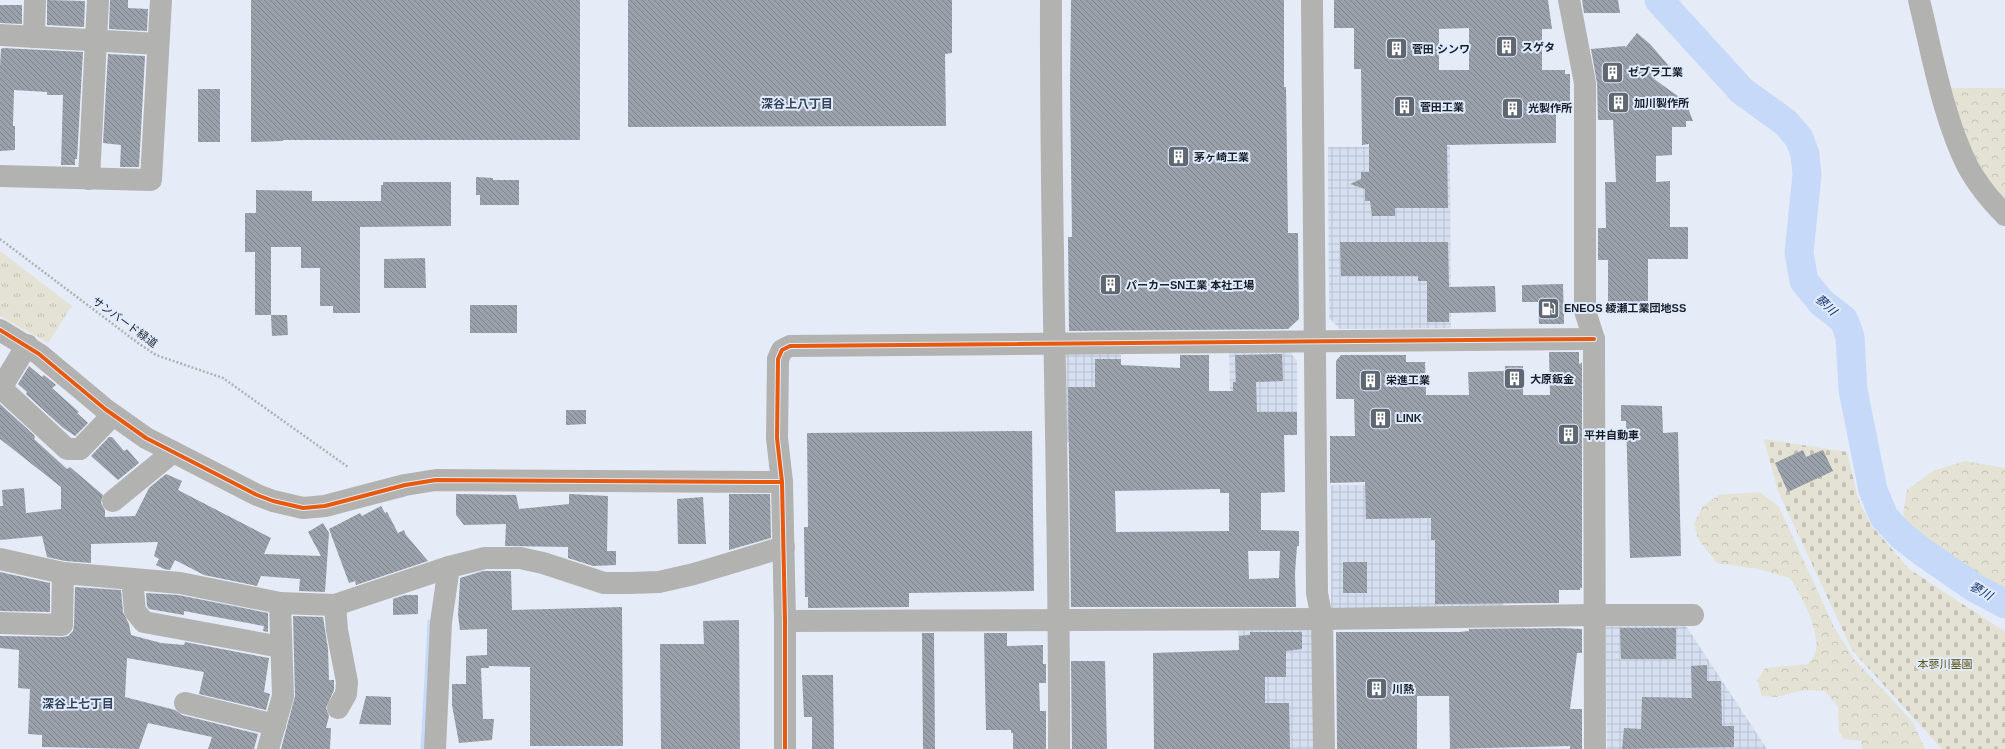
<svg xmlns="http://www.w3.org/2000/svg" width="2005" height="749" font-family="Arial,'Noto Sans JP',sans-serif">
<defs>
<pattern id="industrial-grid" width="8" height="8" patternUnits="userSpaceOnUse"><rect width="8" height="8" fill="#d5dff0"/><path d="M0 4h8M4 0v8" fill="none" stroke="#b6bfce"/></pattern>
<pattern id="forest-crowns" width="20" height="18" patternUnits="userSpaceOnUse"><rect width="20" height="18" fill="#e3e2d4"/><path d="M2 6a3 3 0 1 1 6 0M12 15a3 3 0 1 1 6 0" fill="none" stroke="#c2c1b6"/></pattern>
<pattern id="cemetery-stones" width="16" height="16" patternUnits="userSpaceOnUse"><rect width="16" height="16" fill="#e3e2d4"/><path d="M2 7V4a2 2 0 0 1 4 0v3zM10 15v-3a2 2 0 0 1 4 0v3z" fill="#c2c1b6"/></pattern>
<pattern id="park-tufts" width="24" height="20" patternUnits="userSpaceOnUse"><rect width="24" height="20" fill="#e3e2d4"/><path d="M3 7l-1-3M5 7V3M7 7l1-3M15 17l-1-3M17 17v-4M19 17l1-3" fill="none" stroke="#c2c1b6"/></pattern>
<pattern id="building-back-hatch" width="6" height="6" patternUnits="userSpaceOnUse"><rect width="6" height="6" fill="#9ba1ab"/><path d="M-1 5l2 2M0 0l6 6M5-1l2 2" fill="none" stroke="#7d838b"/></pattern>
</defs>
<rect width="100%" height="100%" fill="#e6ecf7"/>
<g fill="url(#industrial-grid)">
<polygon points="1450,146 1451,328 1340,329 1329,318 1328,147"/>
<polygon points="1289,351 1297,361 1297,435 1231,436 1229,353"/>
<polygon points="1121,353 1121,439 1066,442 1066,354"/>
<rect x="1331" y="485" width="172" height="124"/>
<polygon points="1605,621 1686,626 1767,749 1607,749"/>
<polygon points="1313,627 1315,749 1241,749 1238,629"/>
</g>
<g fill="url(#forest-crowns)">
<polygon points="1933,88 2005,88 2005,211"/>
<polygon points="1965,461 2005,468 2005,602 1951,570 1915,539 1903,514 1907,490 1933,471"/>
<path d="M1760,492L1779,507L1834,627L1853,658L1912,721L1925,749H1862L1861,741L1844,739L1839,731L1838,707L1825,691L1805,690L1776,697L1762,696L1757,681L1765,668L1808,664C1810,661 1814,657 1815,653C1822,634 1801,594 1790,578L1758,569L1717,563L1698,539L1694,524L1703,506L1719,495Z"/>
</g>
<polygon fill="url(#cemetery-stones)" points="1764,439 1847,452 1858,499 1871,525 1909,569 2005,632 2005,749 1942,749 1852,650 1778,491"/>
<polygon fill="url(#park-tufts)" points="0,251 72,306 48,343 0,316"/>
<g fill="none" stroke-linecap="round" stroke-linejoin="round">
<polyline stroke="#c7d9f8" stroke-width="5" points="423,749 430,622"/>
<polyline stroke="#c7d9f8" stroke-width="29" points="1659,0 1742,91 1785,122 1799,138 1805,154 1807,175 1799,253 1804,281 1821,302 1844,320 1850,337 1853,390 1873,490 1884,517 1902,536 1924,553 1975,588 2005,604"/>
</g>
<g fill="url(#building-back-hatch)" fill-rule="evenodd">
<polygon points="47,0 85,1 84,27 47,25"/>
<polygon points="110,0 128,0 128,8 148,9 147,31 109,29"/>
<polygon points="251,0 580,0 580,140 283,140 283,141 251,142"/>
<polygon points="628,0 952,0 952,53 945,54 946,126 628,127"/>
<polygon points="1071,0 1284,0 1284,87 1286,87 1288,233 1298,233 1299,319 1288,329 1069,331 1068,237 1072,237 1070,90"/>
<path d="M1334,0H1548L1552,29H1542V70H1565V74H1570V110H1556V143L1447,145L1448,208H1395V216H1372L1370,201H1365V189L1350,184L1361,179V172H1369V144L1362,145L1361,69H1354V28H1334ZM1469,28V70H1439V29Z"/>
<polygon points="1582,0 1618,0 1620,13 1584,13"/>
<polygon points="0,5 22,5 22,24 0,23"/>
<polygon points="1637,33 1650,44 1669,66 1654,79 1682,99 1686,103 1693,121 1686,121 1686,127 1672,127 1672,155 1656,156 1656,182 1670,181 1670,227 1688,227 1688,259 1648,259 1648,303 1608,303 1608,260 1598,260 1598,228 1606,228 1605,182 1616,182 1613,120 1598,120 1597,83 1591,49 1625,46 1625,48"/>
<polygon points="3,48 83,52 77,159 75,159 75,165 61,165 63,95 47,95 47,92 14,90 13,126 15,126 15,150 0,151 0,67 1,49"/>
<polygon points="108,54 145,56 139,167 120,167 121,145 103,143"/>
<rect x="198" y="89" width="22" height="53"/>
<polygon points="476,177 493,178 493,180 519,180 519,205 480,205 480,195 476,195"/>
<polygon points="383,182 451,182 451,226 360,227 360,313 333,313 333,306 320,306 320,268 301,268 301,247 271,247 271,315 255,315 255,252 245,252 245,213 256,213 256,190 312,191 312,201 381,201 381,185 383,185"/>
<polygon points="1340,242 1448,242 1449,287 1495,286 1496,312 1449,313 1449,322 1427,322 1427,281 1418,281 1418,276 1341,276"/>
<polygon points="425,258 426,288 384,288 384,259"/>
<polygon points="1563,284 1564,324 1539,324 1538,302 1522,302 1522,285"/>
<rect x="470" y="305" width="47" height="28"/>
<polygon points="271,315 287,315 288,335 272,336"/>
<polygon points="1549,352 1579,352 1579,364 1582,363 1582,588 1580,588 1580,590 1559,590 1559,603 1435,604 1435,540 1431,540 1431,518 1366,519 1365,482 1330,483 1330,436 1355,436 1354,399 1336,399 1336,361 1341,355 1406,355 1406,362 1425,362 1426,395 1469,395 1468,372 1505,371 1505,366 1523,366 1523,395 1550,395"/>
<path d="M1282,354L1283,381L1256,382L1257,412H1297V435H1284L1285,492L1261,493V530L1299,531V546H1297L1295,573L1296,607H1071L1068,387H1095V359H1121V365L1180,368V355H1209V391H1233V382H1236L1235,355ZM1220,489V493H1229V531L1116,532L1115,491ZM1248,551H1280L1279,578L1249,579Z"/>
<polygon points="29,366 42,377 44,375 56,385 52,388 79,412 77,413 88,423 75,436 62,427 26,394 27,392 18,384"/>
<polygon points="0,404 34,435 35,438 34,439 67,469 70,467 103,495 101,503 105,510 105,517 135,516 149,488 166,474 182,481 178,490 271,538 264,554 321,556 308,532 323,523 329,533 325,592 299,591 300,579 261,576 257,586 204,575 175,560 170,570 164,569 156,565 159,559 154,556 158,542 91,544 91,563 65,561 47,557 42,536 0,540 0,506 3,506 2,490 24,488 26,513 61,509 61,487 0,439"/>
<polygon points="1621,405 1662,406 1663,433 1678,432 1681,556 1630,558 1626,421 1621,421"/>
<polygon points="566,410 586,410 586,424 566,425"/>
<polygon points="1032,431 1034,591 909,593 909,607 808,608 808,597 805,597 804,527 808,527 807,433"/>
<polygon points="109,437 112,437 124,451 127,449 139,463 118,480 91,456"/>
<polygon points="1803,450 1806,457 1823,450 1833,471 1788,492 1775,463"/>
<polygon points="456,494 516,495 519,509 569,504 569,494 608,496 607,551 616,551 616,565 593,566 568,558 568,547 505,546 506,524 464,525 456,515"/>
<polygon points="729,494 770,494 771,538 729,550"/>
<polygon points="703,497 706,544 678,544 677,499"/>
<polygon points="381,506 385,513 387,512 398,533 404,530 406,535 428,561 356,585 355,581 349,583 329,529 360,513 362,516"/>
<rect x="1343" y="562" width="24" height="31"/>
<polygon points="483,571 511,571 512,610 622,607 623,746 530,746 530,667 489,666 489,668 481,668 483,719 494,719 492,740 459,743 452,705 452,684 466,684 466,656 487,655 487,629 460,630 458,615 460,581 460,578"/>
<polygon points="0,572 50,583 50,612 0,611"/>
<polygon points="75,587 121,590 123,612 129,624 131,635 161,643 184,645 185,642 269,658 264,692 270,694 266,710 199,694 204,672 127,658 125,697 175,710 182,715 258,734 254,749 208,749 212,737 148,723 139,749 42,747 42,735 28,734 30,689 18,688 19,650 0,648 0,636 62,637 68,636 73,631 74,625"/>
<polygon points="146,593 178,595 268,613 268,632 263,631 264,626 184,611 184,615 149,609 147,606"/>
<polygon points="405,595 418,595 418,614 393,615 393,599"/>
<polygon points="293,616 323,617 328,649 329,680 334,680 334,690 326,708 329,716 326,728 331,728 330,749 281,749 295,696"/>
<polygon points="739,620 740,749 661,749 660,644 704,644 703,621"/>
<polygon points="1559,628 1582,629 1582,653 1577,653 1570,709 1582,709 1582,749 1570,749 1570,746 1450,749 1449,696 1417,696 1417,749 1337,749 1336,632 1460,632 1469,631 1469,629"/>
<polygon points="1620,628 1676,628 1676,659 1621,659"/>
<polygon points="1250,632 1302,632 1302,649 1286,651 1286,677 1265,677 1265,703 1289,703 1290,749 1154,749 1153,653 1239,650 1239,636 1250,635"/>
<polygon points="922,633 934,633 935,749 923,749"/>
<polygon points="984,633 1007,633 1007,646 1043,645 1043,664 1046,664 1046,683 1039,683 1040,711 1046,711 1046,749 1013,749 1013,733 1011,733 1011,730 986,730"/>
<polygon points="1071,661 1105,661 1107,749 1072,749"/>
<polygon points="1707,665 1707,681 1721,681 1722,726 1734,726 1734,747 1622,749 1624,728 1641,729 1642,697 1692,698 1691,666"/>
<polygon points="802,675 833,675 834,749 812,749 812,717 804,717"/>
<polygon points="366,696 391,697 391,725 359,724"/>
</g>
<g fill="none" stroke-linecap="round" stroke-linejoin="round">
<polyline stroke="#b0b1b2" stroke-width="2.5" stroke-dasharray="2 2" stroke-linecap="butt" points="0,239 138,343 156,355 223,378 348,467"/>
<g stroke="#b2b2b0" stroke-width="22">
<path d="M1051,0C1050,250 1060,499 1059,749"/>
<polyline points="1312,0 1317,593 1322,619 1324,749"/>
<polyline points="1569,0 1585,83 1585,311 1594,339 1595,749"/>
<path d="M1919,0C1932,53 1943,118 1968,167C1978,185 1991,201 2005,215"/>
<polyline points="0,35 158,44"/>
<polyline points="34,37 35,0"/>
<polyline points="0,176 151,180 161,0"/>
<polyline points="89,179 98,0"/>
<polyline points="0,330 39,354 105,409 146,438 257,495 273,501 303,508 325,506 405,485 436,480 782,482"/>
<polyline points="27,345 1,388 67,449 80,449 113,415"/>
<polyline points="113,501 173,452"/>
<polyline points="0,559 63,573 180,583 280,603 335,605 449,567 485,558 520,558 543,563 604,583 630,583 659,582 694,574 784,547"/>
<polyline points="132,579 135,611 144,622 281,647"/>
<polyline points="335,605 337,630 347,682 346,694 338,708"/>
<polyline points="785,621 1322,619 1594,615 1693,615"/>
<polyline points="0,623 62,625 63,573"/>
<polyline points="185,703 275,725"/>
<polyline points="268,749 283,696 280,603"/>
<polyline points="435,749 441,622 449,567"/>
<polyline points="785,749 785,621 782,482 777,438 778,359 782,350 790,346 1594,339"/>
</g>
<defs>
<g id="cycleway">
<polyline points="0,330 39,354 105,409 146,438 257,495 273,501 303,508 325,506 405,485 436,480 782,482"/>
<polyline points="785,749 785,621 782,482 777,438 778,359 782,350 790,346 1594,339"/>
</g>
</defs>
<use href="#cycleway" stroke="#e0ebfd" stroke-width="6"/>
<use href="#cycleway" stroke="#e8590c" stroke-width="4"/>
</g>
<defs>
<symbol id="building-square" viewBox="-11 -11 22 22"><rect x="-9" y="-9" width="18" height="18" rx="4" fill="#606771" stroke="#e0ebfd"/><path d="M-4-6H4V6H1V3H-1V6H-4ZM-2.5-4.3h1.7v1.8h-1.7ZM.8-4.3h1.7v1.8H.8ZM-2.5-1h1.7V.8h-1.7ZM.8-1h1.7V.8H.8Z" fill="#fff"/></symbol>
<symbol id="fuel-square" viewBox="-11 -11 22 22"><rect x="-9" y="-9" width="18" height="18" rx="4" fill="#606771" stroke="#e0ebfd"/><path d="M-5.5-6h7V0h2V4h1.3V-2.5L3-4.5l.8-.8L6-3V5H2.5V1h-1V6h-7ZM-4.2-4.7v3.2H.2V-4.7Z" fill="#fff"/></symbol>
</defs>
<g fill-rule="evenodd">
<use href="#building-square" x="1494" y="34" width="25" height="25"/>
<use href="#building-square" x="1384" y="36" width="25" height="25"/>
<use href="#building-square" x="1600" y="60" width="25" height="25"/>
<use href="#building-square" x="1606" y="90" width="25" height="25"/>
<use href="#building-square" x="1392" y="94" width="25" height="25"/>
<use href="#building-square" x="1500" y="96" width="25" height="25"/>
<use href="#building-square" x="1166" y="144" width="25" height="25"/>
<use href="#building-square" x="1098" y="272" width="25" height="25"/>
<use href="#fuel-square" x="1536" y="296" width="25" height="25"/>
<use href="#building-square" x="1502" y="366" width="25" height="25"/>
<use href="#building-square" x="1358" y="368" width="25" height="25"/>
<use href="#building-square" x="1368" y="406" width="25" height="25"/>
<use href="#building-square" x="1556" y="422" width="25" height="25"/>
<use href="#building-square" x="1364" y="676" width="25" height="25"/>
</g>
<g text-anchor="middle" dominant-baseline="central" stroke-width="4" stroke-linejoin="round" paint-order="stroke">
<g font-size="11" font-weight="bold" fill="#181f29" stroke="#e0ebfd" text-anchor="start">
<text x="1522" y="47">スゲタ</text>
<text x="1412" y="49">菅田 シンワ</text>
<text x="1628" y="72">ゼブラ工業</text>
<text x="1634" y="103">加川製作所</text>
<text x="1420" y="107">菅田工業</text>
<text x="1528" y="108">光製作所</text>
<text x="1194" y="157">茅ヶ崎工業</text>
<text x="1126" y="285">パーカーSN工業 本社工場</text>
<text x="1564" y="308">ENEOS 綾瀬工業団地SS</text>
<text x="1530" y="379">大原鈑金</text>
<text x="1386" y="380">栄進工業</text>
<text x="1396" y="418">LINK</text>
<text x="1584" y="435">平井自動車</text>
<text x="1392" y="689">川熱</text>
</g>
<g font-size="11" fill="#181f29" stroke="#e0ebfd">
<text transform="translate(125 322) rotate(36)">サンバード緑道</text>
</g>
<g font-size="11" fill="#60520e" stroke="#e0ebfd">
<text x="1945" y="664">本蓼川墓園</text>
</g>
<g font-size="12" font-weight="bold" fill="#34425a" stroke="#e0ebfd">
<text x="797" y="104">深谷上八丁目</text>
<text x="78" y="704">深谷上七丁目</text>
</g>
<g font-size="12" font-style="italic" fill="#07275e" stroke="#e0ebfd">
<text transform="translate(1826 305) rotate(42)">蓼川</text>
<text transform="translate(1981 591) rotate(30)">蓼川</text>
</g>
</g>
</svg>
